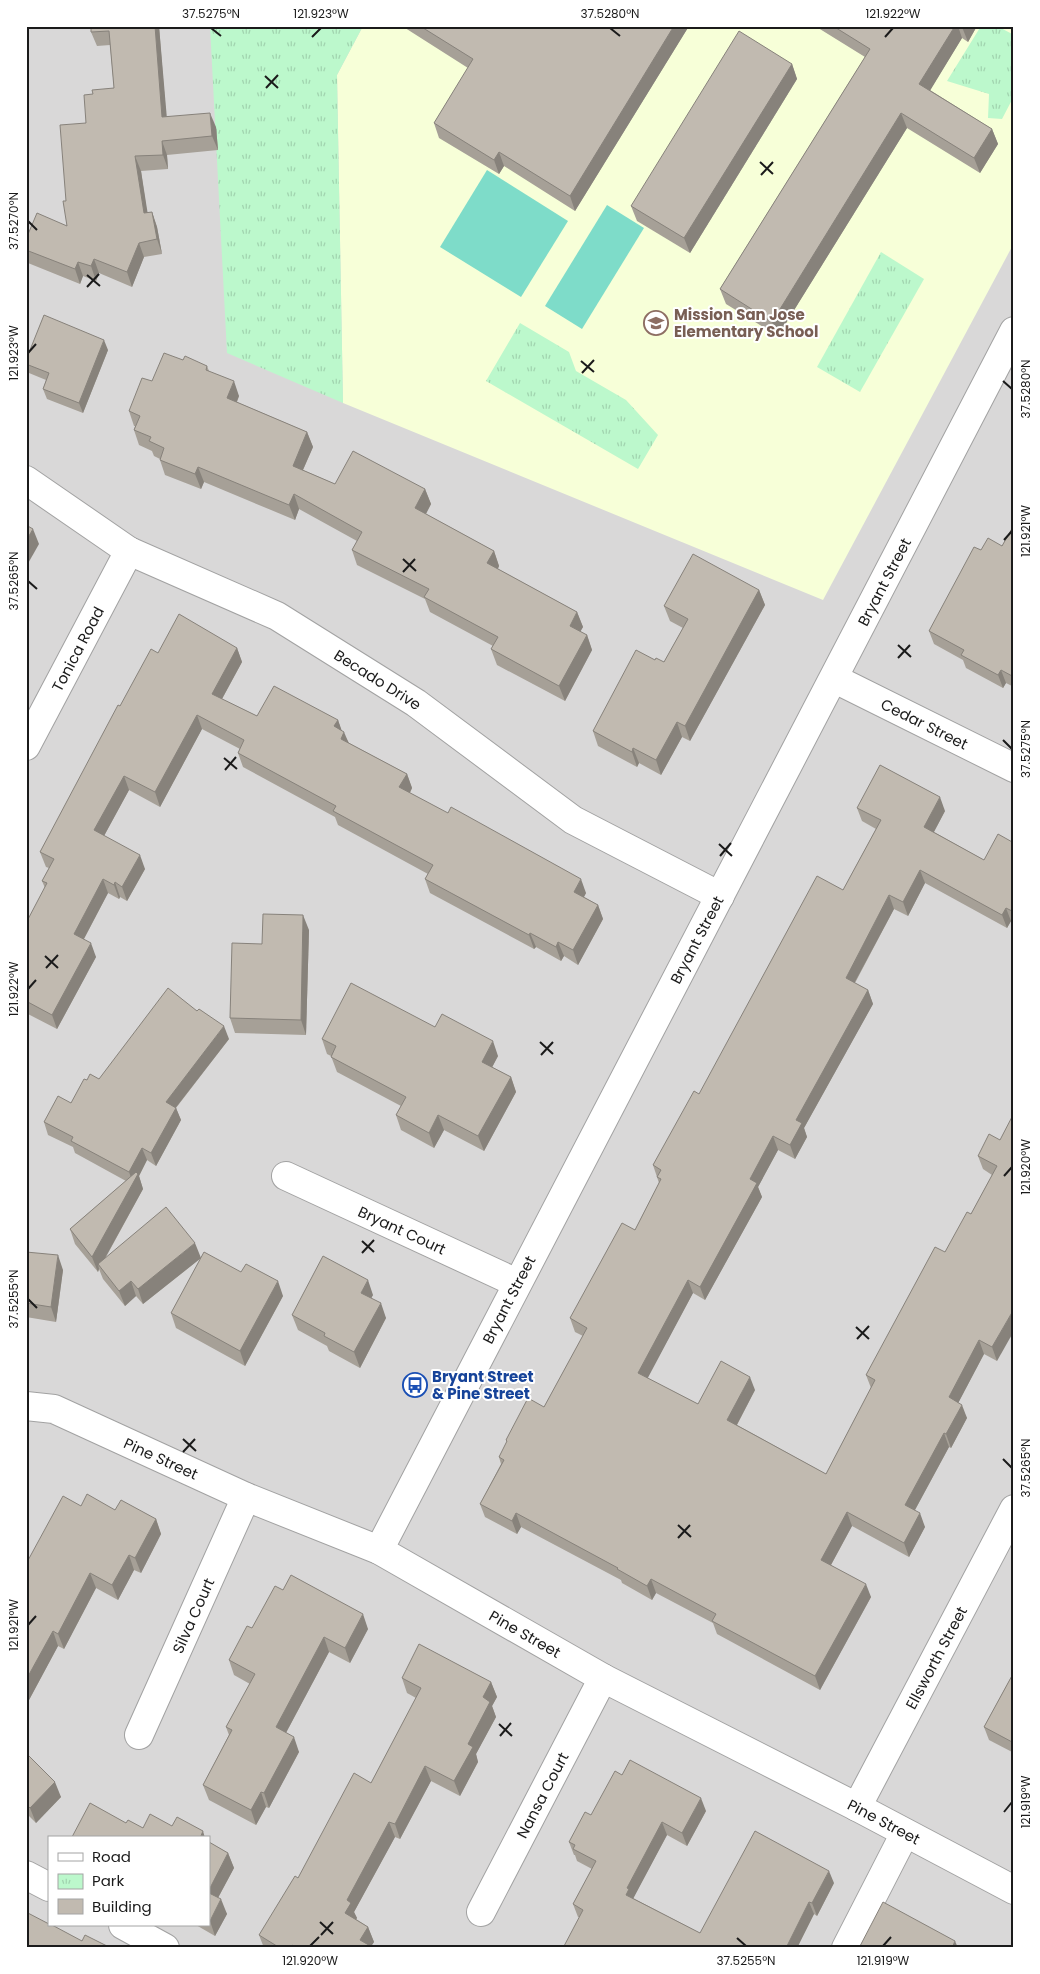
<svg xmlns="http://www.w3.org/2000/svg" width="1040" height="1974" font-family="Poppins,sans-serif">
<defs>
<pattern id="park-tufts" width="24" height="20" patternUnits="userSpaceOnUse" patternTransform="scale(1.25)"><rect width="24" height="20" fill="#bcf8cc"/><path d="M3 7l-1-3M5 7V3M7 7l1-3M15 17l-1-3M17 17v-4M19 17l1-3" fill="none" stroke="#a1d4af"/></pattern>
</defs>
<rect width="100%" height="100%" fill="#edebe1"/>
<path fill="#d9d8d8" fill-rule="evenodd" d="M26,26H1014V1948H26ZM49,1838H209V1925H49Z"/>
<polygon fill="#f7ffd8" points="363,26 1014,26 1014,243 823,600 343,403 337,75"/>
<g fill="url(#park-tufts)">
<polygon points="210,26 363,26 337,75 343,403 227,353"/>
<polygon points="981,26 997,26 1014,35 1014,96 1002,119 988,118 989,94 947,81"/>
<polygon points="881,252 924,279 860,392 817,367"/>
<polygon points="520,323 569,352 576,371 626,400 658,435 638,469 486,381"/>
</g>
<g fill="#7edcc9">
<polygon points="487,170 568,221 521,297 440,247"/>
<polygon points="607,205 644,228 582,329 545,306"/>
</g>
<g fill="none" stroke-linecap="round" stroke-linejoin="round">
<defs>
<g id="minor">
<path id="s1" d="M26,480L129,551L277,616L416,703L573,820L720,896"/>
<path id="s2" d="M835,679L1014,768"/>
<path id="s3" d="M26,746L129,551"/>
<path id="s4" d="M286,1176L517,1283"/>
<path id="s5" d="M26,1406L54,1409L246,1497L379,1550L603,1678L857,1807L1014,1890"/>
<path id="s6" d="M379,1550C588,1142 804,738 1014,331"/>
<path id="s7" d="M139,1735L246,1497"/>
<path id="s8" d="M857,1807L1014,1509"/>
<polyline points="26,1875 49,1887"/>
<path id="s9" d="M481,1912L603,1678"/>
<polyline points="123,1925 165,1948"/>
<polyline points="846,1948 905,1833"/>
</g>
</defs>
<use href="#minor" stroke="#a2a2a2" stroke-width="30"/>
<use href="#minor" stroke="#fff" stroke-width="28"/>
</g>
<g fill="#a6a097">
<polygon points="159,26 166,116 216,127 218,150 167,155 168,169 141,171 147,213 152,212 157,227 162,254 144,257 132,287 99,273 96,281 83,276 80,284 28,263 26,258 26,239 67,226 66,201 93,94 114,88 110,45 97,46 91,32"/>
<polygon points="402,26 689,26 575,211 504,166 499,174 439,138 434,123 468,68"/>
<polygon points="815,26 977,26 968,42 962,38 930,90 992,129 998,144 980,173 907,128 778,336 726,304 720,289 865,57"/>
<polygon points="792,64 797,79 690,253 637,221 631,206"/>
<polygon points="108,350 83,413 47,399 43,389 46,380 29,373 26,366 26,360"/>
<polygon points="183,360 207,366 209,371 239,396 237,402 307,432 313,447 303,470 335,484 425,489 431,504 426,514 494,551 499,566 498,569 577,612 583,627 580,631 587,635 592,650 565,701 497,665 491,649 493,646 430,612 425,599 357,565 352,550 357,541 299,509 295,520 204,482 201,489 165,475 160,460 160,459 154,456 152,451 139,445 134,430 135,426 134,426 129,411 152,381"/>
<polygon points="1014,525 1014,687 1006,683 1003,688 966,668 963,660 934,644 929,631 981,550 1002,546"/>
<polygon points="759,590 765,605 690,741 682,737 661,775 639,763 637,767 598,746 593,731 655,660 664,662 683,628 670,621 664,606"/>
<polygon points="237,648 242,662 222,699 257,716 338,720 341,730 349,743 407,774 412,788 410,793 586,893 584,897 598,905 603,919 578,965 564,956 561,961 536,947 534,949 430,893 425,879 428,874 338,825 335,817 243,767 238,753 240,749 202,729 160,807 129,790 104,836 145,869 127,901 120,897 119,899 108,893 84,939 96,957 57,1029 26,1013 26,923 45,888 42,881 49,868 46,867 40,852 120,706 158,653"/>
<polygon points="857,808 945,811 934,832 984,860 1014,843 1014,923 1011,921 1007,928 925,883 908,916 894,909 855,983 868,990 873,1004 804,1128 807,1137 795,1159 778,1150 758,1187 762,1197 705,1300 693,1293 647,1378 698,1404 755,1390 737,1425 826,1474 871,1388 866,1375 945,1252 971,1214 992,1175 983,1169 978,1156 1000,1140 997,1361 984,1354 958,1403 967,1418 951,1448 949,1447 915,1510 925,1527 909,1557 852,1526 831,1565 871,1597 820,1690 717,1634 713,1623 656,1593 652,1600 622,1583 621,1580 521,1527 517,1534 485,1517 480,1504 501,1464 499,1457 507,1443 506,1440 544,1407 583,1336 575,1332 570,1318 635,1230 659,1183 653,1165 699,1094 843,890 876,829 862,821"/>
<polygon points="309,930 306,1035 235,1033 230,1018 262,944"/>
<polygon points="435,1027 498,1056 492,1067 511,1077 516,1092 484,1151 444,1130 434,1148 401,1130 396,1115 401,1106 337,1072 331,1056 327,1054 322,1039"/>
<polygon points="229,1039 176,1108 181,1120 156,1166 147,1160 139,1176 143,1189 106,1257 201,1258 283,1296 245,1366 176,1328 171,1313 201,1258 143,1304 136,1296 125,1306 103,1279 99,1269 98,1272 75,1244 70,1229 126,1181 75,1153 73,1147 48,1135 44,1122 71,1103 87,1080 99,1079"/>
<polygon points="26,1252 63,1270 56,1322 26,1317"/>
<polygon points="373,1295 371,1298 386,1318 360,1368 329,1351 327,1346 298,1330 292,1315"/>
<polygon points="81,1506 115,1510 156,1519 161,1534 141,1573 134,1570 118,1600 96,1588 64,1649 58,1646 29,1700 26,1698 26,1564"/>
<polygon points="283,1590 368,1629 350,1663 329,1652 286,1733 299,1752 269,1808 266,1807 256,1825 209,1800 203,1785 229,1735 226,1727 250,1684 234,1675 229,1660 252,1628"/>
<polygon points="1014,1672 1014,1753 989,1740 984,1727"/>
<polygon points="402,1678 491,1682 497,1697 492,1706 496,1717 476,1754 478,1762 460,1796 431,1781 400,1839 395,1837 354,1912 357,1918 356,1919 368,1927 374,1942 371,1946 374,1948 264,1948 259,1935 298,1878 371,1783 416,1698 407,1693"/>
<polygon points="26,1753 61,1797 36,1823 26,1813"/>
<polygon points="706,1811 687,1846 667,1835 633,1898 700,1933 834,1883 817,1916 814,1914 797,1948 578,1917 573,1904 592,1869 577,1861 575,1855 574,1855 569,1842"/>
<polygon points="209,1842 228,1853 234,1868 218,1898 227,1914 215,1936 196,1925 209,1925"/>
</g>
<g fill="#87827b">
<polygon points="155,26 159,26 168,131 162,117"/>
<polygon points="674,26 689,26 575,211 570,196"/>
<polygon points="955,26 958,26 962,38 925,99 919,84"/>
<polygon points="963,26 977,26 968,42 962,27"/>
<polygon points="792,64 797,79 690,253 684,238"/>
<polygon points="210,113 216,127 218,150 212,136"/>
<polygon points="901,113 907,128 778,336 772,322"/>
<polygon points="992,129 998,144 980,173 974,158"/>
<polygon points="162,141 167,155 168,169 163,155"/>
<polygon points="499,152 504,166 499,174 494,160"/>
<polygon points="135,156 141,171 150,228 144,213"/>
<polygon points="152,212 157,227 162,254 157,239"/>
<polygon points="139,243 144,257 132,287 127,272"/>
<polygon points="94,259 99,273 96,281 91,266"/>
<polygon points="78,262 83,276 80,284 75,269"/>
<polygon points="104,340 108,350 83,413 79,403"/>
<polygon points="234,381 239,396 232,413 227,398"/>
<polygon points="307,432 313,447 298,481 293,466"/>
<polygon points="198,467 204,482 201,489 195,474"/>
<polygon points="425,489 431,504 421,523 415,508"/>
<polygon points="294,494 299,509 295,520 289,505"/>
<polygon points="33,529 39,544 26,567 26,541"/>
<polygon points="494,551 499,566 493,578 487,563"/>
<polygon points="759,590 765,605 690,741 685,726"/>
<polygon points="577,612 583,627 575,641 570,626"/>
<polygon points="587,635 592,650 565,701 559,686"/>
<polygon points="237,648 242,662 217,708 212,694"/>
<polygon points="1001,670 1006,683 1003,688 998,675"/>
<polygon points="197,715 202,729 160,807 155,792"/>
<polygon points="338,720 343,734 334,726"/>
<polygon points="677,722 682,737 661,775 656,760"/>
<polygon points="344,732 350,746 341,739"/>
<polygon points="633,748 639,763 637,767 632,752"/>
<polygon points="407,774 412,788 405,802 399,787"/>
<polygon points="124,776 129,790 99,845 94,830"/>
<polygon points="940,797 945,811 929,841 924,827"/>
<polygon points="140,855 145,869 127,901 122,887"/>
<polygon points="920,870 925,883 908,916 903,902"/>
<polygon points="103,879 108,893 79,948 74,934"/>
<polygon points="581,879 586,893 579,906 574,892"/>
<polygon points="115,882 120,897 119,899 114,885"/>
<polygon points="889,895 894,909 850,991 846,978"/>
<polygon points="598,905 603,919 578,965 573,950"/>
<polygon points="1006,908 1011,921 1007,928 1002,915"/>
<polygon points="303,915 309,930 306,1035 301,1020"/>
<polygon points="530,933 536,947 534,949 529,935"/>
<polygon points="558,942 564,956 561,961 556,947"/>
<polygon points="91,943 96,957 57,1029 52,1015"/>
<polygon points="868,990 873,1004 804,1128 807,1137 795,1159 790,1145 796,1120"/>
<polygon points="224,1026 229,1039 170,1115 166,1102"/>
<polygon points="493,1041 498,1056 487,1077 482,1062"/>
<polygon points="511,1077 516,1092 484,1151 478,1136"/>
<polygon points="176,1108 181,1120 156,1166 151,1153"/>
<polygon points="438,1115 444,1130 434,1148 429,1133"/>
<polygon points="773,1136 778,1150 758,1187 762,1197 705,1300 700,1287 750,1179"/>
<polygon points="142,1148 147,1160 139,1176 143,1189 100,1267 98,1264 99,1269 98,1272 92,1257 133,1183 129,1172"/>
<polygon points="195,1243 201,1258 143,1304 138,1289"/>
<polygon points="58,1255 63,1270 56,1322 51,1307"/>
<polygon points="368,1280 373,1295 366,1308 361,1293"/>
<polygon points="688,1280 693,1293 643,1387 638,1373"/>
<polygon points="131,1281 136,1296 125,1306 119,1291"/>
<polygon points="278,1281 283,1296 245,1366 240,1351"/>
<polygon points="381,1303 386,1318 360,1368 354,1352"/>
<polygon points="1014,1309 1014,1331 997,1361 992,1347"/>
<polygon points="979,1340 984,1354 954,1411 949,1397"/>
<polygon points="750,1377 755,1390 732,1434 727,1420"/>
<polygon points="962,1405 967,1418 951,1448 946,1434"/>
<polygon points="944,1433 949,1447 910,1519 905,1505"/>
<polygon points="847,1512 852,1526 826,1574 821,1560"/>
<polygon points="516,1513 521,1527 517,1534 512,1521"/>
<polygon points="920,1513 925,1527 909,1557 904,1543"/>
<polygon points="156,1519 161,1534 141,1573 135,1558"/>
<polygon points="129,1555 134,1570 118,1600 112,1585"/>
<polygon points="90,1573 96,1588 64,1649 58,1634"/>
<polygon points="651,1579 656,1593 652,1600 647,1586"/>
<polygon points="866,1584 871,1597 820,1690 815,1676"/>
<polygon points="363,1614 368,1629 350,1663 345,1648"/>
<polygon points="53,1631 58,1646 29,1700 26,1692 26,1680"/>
<polygon points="324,1637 329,1652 281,1742 276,1727"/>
<polygon points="491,1682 497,1697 492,1706 496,1717 476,1754 478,1762 460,1796 454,1781 483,1697"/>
<polygon points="294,1737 299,1752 269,1808 264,1793"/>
<polygon points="425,1766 431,1781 400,1839 395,1824"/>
<polygon points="55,1782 61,1797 36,1823 30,1808"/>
<polygon points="261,1792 266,1807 256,1825 251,1810"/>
<polygon points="701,1798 706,1811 687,1846 682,1833"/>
<polygon points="389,1822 395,1837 354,1912 357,1918 351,1928 345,1913 347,1900"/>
<polygon points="662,1822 667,1835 633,1899 626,1895 627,1888"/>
<polygon points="203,1831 205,1838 200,1838"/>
<polygon points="228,1853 234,1868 213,1907 209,1895 209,1890"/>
<polygon points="829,1871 834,1883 817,1916 812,1903"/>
<polygon points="221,1899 227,1914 215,1936 210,1921"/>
<polygon points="809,1902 814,1914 797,1948 786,1948"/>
<polygon points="368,1927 374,1942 370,1948 360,1940"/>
<polygon points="955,1941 958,1948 952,1948"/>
</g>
<g fill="#c1bab0" stroke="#87827b">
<polygon points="91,26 155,26 162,117 210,113 212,136 162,141 163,155 135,156 144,213 152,212 157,239 139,243 127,272 94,259 91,266 78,262 75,269 26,250 26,239 37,213 67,226 63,201 66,201 60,125 86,123 84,95 93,94 92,90 114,88 109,31 91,32"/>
<polygon points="420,26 674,26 570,196 499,152 494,160 434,123 473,59"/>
<polygon points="833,26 955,26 919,84 992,129 974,158 901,113 772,322 720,289 870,49"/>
<polygon points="739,31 792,64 684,238 631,206"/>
<polygon points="44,315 104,340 79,403 43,389 49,373 26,364 26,360"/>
<polygon points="164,353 183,360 185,356 207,366 206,370 234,381 227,398 307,432 293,466 335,484 353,451 425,489 415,508 494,551 487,563 577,612 570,626 587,635 559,686 491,649 498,637 424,597 429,589 352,550 362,532 294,494 289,505 198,467 195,474 160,460 164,448 149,441 151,437 134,430 140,416 129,411 142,378 152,381"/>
<polygon points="26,525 33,529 26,541"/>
<polygon points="1014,525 1014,677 1001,670 998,675 961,655 964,650 929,631 974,547 981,550 988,538 1002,546"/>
<polygon points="693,554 759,590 685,726 677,722 656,760 633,748 632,752 593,731 636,650 655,660 656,658 664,662 688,619 664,606"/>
<polygon points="179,614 237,648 212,694 257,716 274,686 338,720 334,726 344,732 341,739 407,774 399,787 448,813 451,807 581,879 574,892 598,905 573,950 558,942 556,947 530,933 529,935 425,879 433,865 333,811 336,806 238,753 244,740 197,715 155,792 124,776 94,830 140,855 122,887 115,882 114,885 103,879 74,934 91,943 52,1015 26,1001 26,923 47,883 42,881 54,859 40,852 118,705 120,706 151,649 158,653"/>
<polygon points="880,765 940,797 924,827 984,860 998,834 1014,843 1014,912 1006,908 1002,915 920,870 903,902 889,895 846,978 868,990 796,1120 802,1123 790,1145 773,1136 750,1179 757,1183 700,1287 688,1280 638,1373 698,1404 721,1361 750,1377 727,1420 826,1474 875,1380 866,1375 935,1247 945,1252 967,1212 971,1214 997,1166 978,1156 989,1134 1000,1140 1014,1113 1014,1309 992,1347 979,1340 949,1397 962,1405 946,1434 944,1433 905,1505 920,1513 904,1543 847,1512 821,1560 866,1584 815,1676 712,1621 716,1614 651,1579 647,1586 617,1569 618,1568 516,1513 512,1521 480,1504 504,1460 499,1457 507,1441 506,1440 528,1398 544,1407 587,1328 570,1318 622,1223 635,1230 661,1179 657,1177 661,1170 653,1165 694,1091 699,1094 817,876 843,890 881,820 857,808"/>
<polygon points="263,914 303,915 301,1020 230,1018 232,943 262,944"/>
<polygon points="351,983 435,1027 442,1014 493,1041 482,1062 511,1077 478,1136 438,1115 429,1133 396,1115 406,1097 331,1057 336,1046 322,1039"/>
<polygon points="168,988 197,1011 199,1009 224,1026 166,1102 176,1108 151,1153 142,1148 129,1172 71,1141 73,1137 44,1122 58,1096 71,1103 84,1079 87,1080 90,1074 99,1079"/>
<polygon points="136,1172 138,1174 92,1257 70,1229"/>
<polygon points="166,1207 195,1243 138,1289 131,1281 119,1291 98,1264"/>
<polygon points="26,1252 58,1255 51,1307 26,1303"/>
<polygon points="204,1252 241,1272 246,1264 278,1281 240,1351 171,1313"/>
<polygon points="323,1256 368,1280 361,1293 381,1303 354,1352 324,1336 325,1333 292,1315"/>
<polygon points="87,1494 115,1510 121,1500 156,1519 135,1558 129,1555 112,1585 90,1573 58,1634 53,1631 26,1680 26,1564 63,1496 81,1506"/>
<polygon points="291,1575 363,1614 345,1648 324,1637 276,1727 294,1737 264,1793 261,1792 251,1810 203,1785 232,1730 226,1727 255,1674 229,1660 247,1626 252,1628 275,1586 283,1590"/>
<polygon points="419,1644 491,1682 483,1697 490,1702 468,1744 473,1747 454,1781 425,1766 395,1824 389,1822 347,1900 351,1903 345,1913 368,1927 360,1940 374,1948 296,1948 292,1945 291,1948 280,1948 259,1935 295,1876 298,1878 354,1773 371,1783 421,1688 402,1678"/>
<polygon points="1014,1672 1014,1743 984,1727"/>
<polygon points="26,1753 55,1782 30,1808 26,1804"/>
<polygon points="630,1760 701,1798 682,1833 662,1822 627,1888 629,1889 626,1895 700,1933 755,1831 829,1871 812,1903 809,1902 786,1948 563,1948 583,1910 573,1904 596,1861 573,1849 575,1845 569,1842 585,1812 591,1815 615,1771 622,1775"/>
<polygon points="90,1803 126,1823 128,1820 143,1828 150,1814 172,1826 177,1817 203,1831 200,1838 74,1838 72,1837"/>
<polygon points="209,1842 228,1853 209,1890"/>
<polygon points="209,1893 221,1899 210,1921 209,1920"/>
<polygon points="883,1902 955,1941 952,1948 859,1948"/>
<polygon points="26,1912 49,1924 49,1925 52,1925 82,1941 85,1935 111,1948 26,1948"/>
</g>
<path fill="none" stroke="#1b1b1b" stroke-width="2" d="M211,28L221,36M610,28L620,36M312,37L321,28M885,37L893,28M265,76L278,88M266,88L278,75M760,162L773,174M761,175L773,162M28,221L37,230M87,275L100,286M87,287L99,274M28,353L36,344M581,361L594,372M582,373L594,360M1003,381L1012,389M1004,540L1012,531M403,559L416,571M403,572L415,559M28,581L37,589M898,645L911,657M898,658L910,645M1003,740L1012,749M224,758L237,769M225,770L236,757M719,844L732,856M720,856L731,843M45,956L58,968M46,968L58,955M28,989L36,980M540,1042L553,1054M541,1055L553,1042M1004,1176L1012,1167M362,1241L374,1252M362,1253L374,1240M28,1299L37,1308M856,1327L869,1339M857,1339L869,1326M183,1439L196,1451M183,1452L195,1439M1003,1459L1012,1468M678,1525L691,1537M678,1538L690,1525M28,1625L36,1616M499,1724L512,1736M500,1736L511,1723M1004,1812L1012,1802M320,1922L333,1934M321,1935L333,1922M737,1938L746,1946M310,1946L319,1937M883,1946L891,1937"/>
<defs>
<symbol id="school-ring" viewBox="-11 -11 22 22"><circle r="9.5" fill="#fff" stroke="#8d6e63" stroke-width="1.5"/><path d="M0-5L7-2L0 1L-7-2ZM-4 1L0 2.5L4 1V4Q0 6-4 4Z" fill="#8d6e63"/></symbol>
<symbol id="bus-ring" viewBox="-11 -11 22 22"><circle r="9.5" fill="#fff" stroke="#1a4fb4" stroke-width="1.5"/><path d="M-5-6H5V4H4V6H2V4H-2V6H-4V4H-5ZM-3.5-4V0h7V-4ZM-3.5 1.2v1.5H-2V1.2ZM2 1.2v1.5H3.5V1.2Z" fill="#1a4fb4"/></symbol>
</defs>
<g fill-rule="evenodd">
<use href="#school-ring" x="642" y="309" width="28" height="28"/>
<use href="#bus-ring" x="401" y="1371" width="28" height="28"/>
</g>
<g text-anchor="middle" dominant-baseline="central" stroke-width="4" stroke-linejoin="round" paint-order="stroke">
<g font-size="15" font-weight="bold" fill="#785e54" stroke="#fff" text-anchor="start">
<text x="674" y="314">Mission San Jose<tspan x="674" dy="17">Elementary School</tspan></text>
</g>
<g font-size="15" fill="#1b1b1b" stroke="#fff">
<text stroke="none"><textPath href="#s6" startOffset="1092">Bryant Street</textPath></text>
<text stroke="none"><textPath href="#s3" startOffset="110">Tonica Road</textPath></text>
<text stroke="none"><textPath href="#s1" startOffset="406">Becado Drive</textPath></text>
<text stroke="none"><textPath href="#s2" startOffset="100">Cedar Street</textPath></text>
<text stroke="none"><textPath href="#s6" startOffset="688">Bryant Street</textPath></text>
<text stroke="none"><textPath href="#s4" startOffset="128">Bryant Court</textPath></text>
<text stroke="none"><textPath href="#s6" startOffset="282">Bryant Street</textPath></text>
<text stroke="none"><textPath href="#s5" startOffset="146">Pine Street</textPath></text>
<text stroke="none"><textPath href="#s7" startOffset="131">Silva Court</textPath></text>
<text stroke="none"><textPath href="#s5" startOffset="551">Pine Street</textPath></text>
<text stroke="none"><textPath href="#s8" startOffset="169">Ellsworth Street</textPath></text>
<text stroke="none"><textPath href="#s9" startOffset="132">Nansa Court</textPath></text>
<text stroke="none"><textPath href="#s5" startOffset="956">Pine Street</textPath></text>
</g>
<g font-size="15" font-weight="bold" fill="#164399" stroke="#fff" text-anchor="start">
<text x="432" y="1376">Bryant Street<tspan x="432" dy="17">&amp; Pine Street</tspan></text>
</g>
</g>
<rect width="1040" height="1974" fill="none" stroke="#ffffff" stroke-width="55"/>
<rect x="48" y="1836" width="162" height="90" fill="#ffffff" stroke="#a4a4a4"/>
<rect x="58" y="1853" width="25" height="8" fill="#ffffff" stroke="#a4a4a4"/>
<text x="92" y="1862" font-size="15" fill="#1b1b1b">Road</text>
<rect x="58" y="1874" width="25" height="15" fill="url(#park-tufts)" stroke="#a4a4a4"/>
<text x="92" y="1886" font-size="15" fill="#1b1b1b">Park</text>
<rect x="58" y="1899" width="25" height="15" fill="#c1bab0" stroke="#a4a4a4"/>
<text x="92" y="1912" font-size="15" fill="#1b1b1b">Building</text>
<rect x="28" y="28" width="984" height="1918" fill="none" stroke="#1b1b1b" stroke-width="2"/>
<g font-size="12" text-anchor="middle" fill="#1b1b1b">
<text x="211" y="18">37.5275°N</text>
<text x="321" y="18">121.923°W</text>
<text x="610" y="18">37.5280°N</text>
<text x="893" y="18">121.922°W</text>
<text transform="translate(14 221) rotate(-90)" y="4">37.5270°N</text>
<text transform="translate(14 353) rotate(-90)" y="4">121.923°W</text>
<text transform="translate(1026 389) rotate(-90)" y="4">37.5280°N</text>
<text transform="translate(1026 531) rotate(-90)" y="4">121.921°W</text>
<text transform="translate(14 581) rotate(-90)" y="4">37.5265°N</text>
<text transform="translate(1026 749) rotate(-90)" y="4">37.5275°N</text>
<text transform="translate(14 989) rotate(-90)" y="4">121.922°W</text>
<text transform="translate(1026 1167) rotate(-90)" y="4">121.920°W</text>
<text transform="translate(14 1299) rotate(-90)" y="4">37.5255°N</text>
<text transform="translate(1026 1468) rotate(-90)" y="4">37.5265°N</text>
<text transform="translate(14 1625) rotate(-90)" y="4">121.921°W</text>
<text transform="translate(1026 1802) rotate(-90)" y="4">121.919°W</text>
<text x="310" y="1965">121.920°W</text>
<text x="746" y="1965">37.5255°N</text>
<text x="883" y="1965">121.919°W</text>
</g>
</svg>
